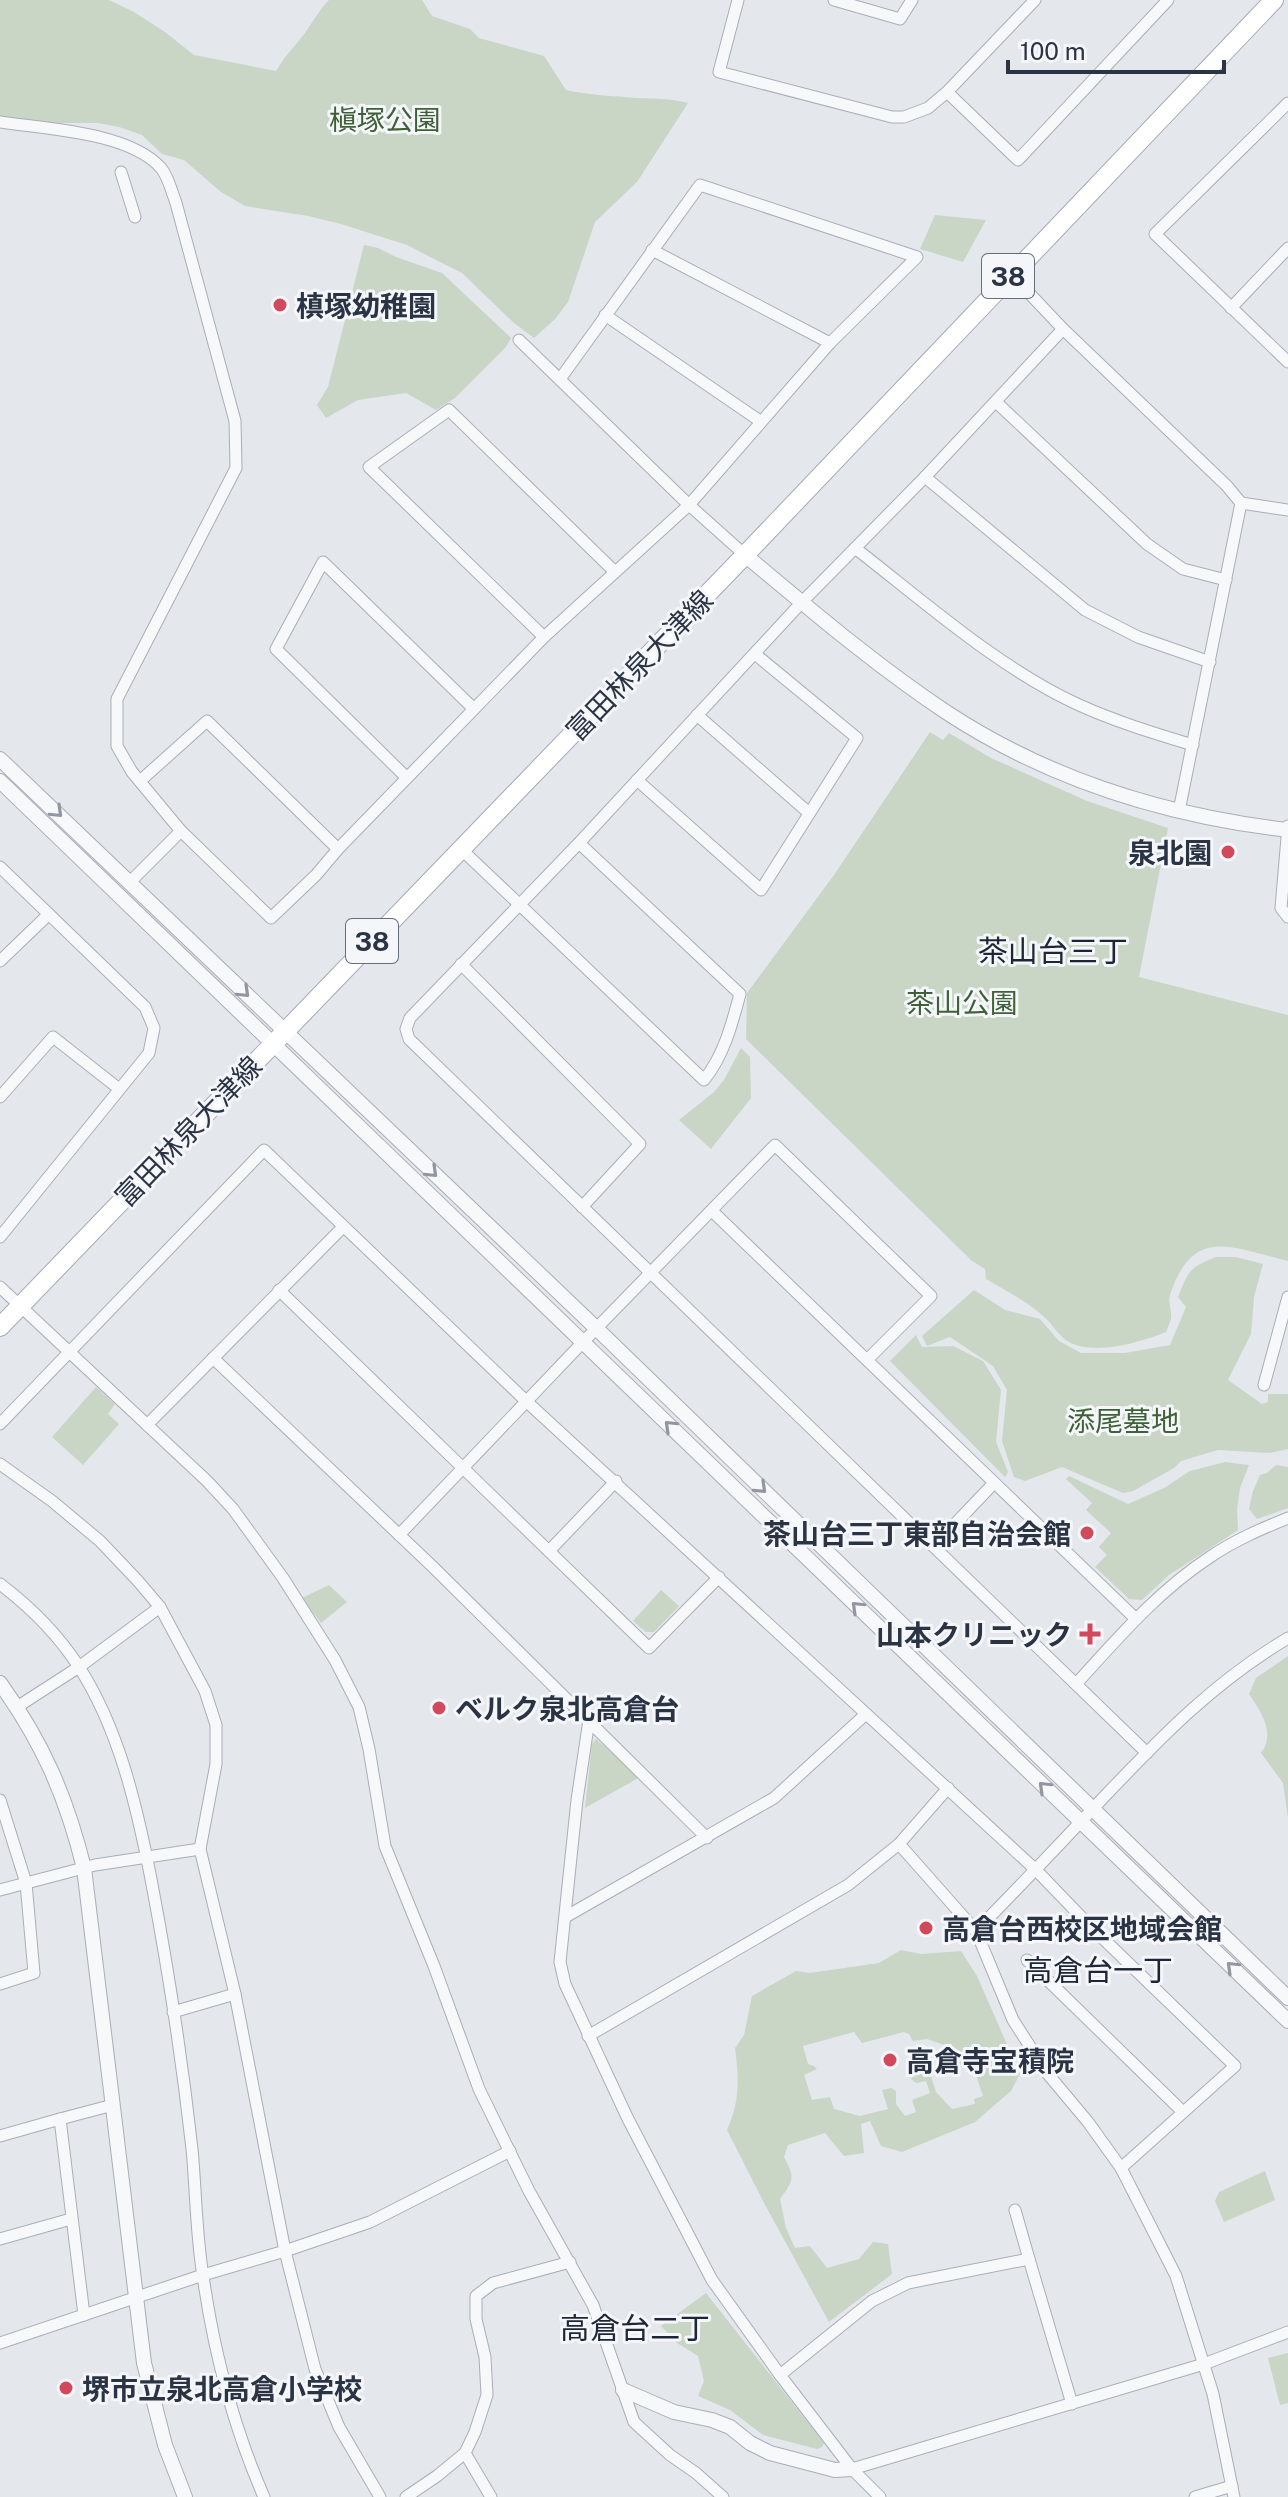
<svg xmlns="http://www.w3.org/2000/svg" width="1288" height="2497" font-family="'Public Sans','Noto Sans JP',sans-serif">
<rect width="100%" height="100%" fill="#e4e7ec"/>
<g fill="#c9d6c5" fill-rule="evenodd">
<path d="M0,0H109L134,12L165,32L194,55L276,71C284,57 295,46 305,33C313,22 319,10 329,0H422L432,16L470,29L479,38L544,56L566,90C589,95 613,96 636,98C655,99 670,98 688,103L637,182L595,222L568,302L555,319L534,338L514,323L462,273L436,260L407,245L341,224L308,216L245,206L221,192L184,160L162,154L142,135L119,127L97,123H39L0,117Z"/>
<polygon points="935,215 986,220 963,262 920,249"/>
<polygon points="364,245 378,248 396,257 442,273 511,338 506,347 455,398 436,410 406,393 358,400 326,418 317,405 328,387"/>
<path d="M930,732L943,740L949,733L991,758L1087,801L1168,828L1139,977L1288,1015V1261C1233,1248 1193,1224 1170,1295C1168,1303 1171,1307 1171,1314C1172,1320 1168,1326 1166,1332C1142,1342 1094,1356 1069,1342C1059,1337 1052,1323 1043,1316C1027,1301 1004,1290 986,1279L985,1269L972,1261L746,1039L747,993L834,875Z"/>
<polygon points="741,1048 750,1057 751,1098 711,1149 679,1120 714,1092 724,1080"/>
<path d="M1216,1257H1236L1263,1264L1254,1297L1251,1334L1228,1380L1262,1404L1268,1402V1394H1288V1449L1270,1453L1218,1450L1181,1461L1174,1468L1133,1491L1123,1493L1062,1467L1025,1481L1014,1477L1002,1441L1007,1390L993,1366L950,1337L927,1346L922,1336L974,1290L1005,1310L1040,1319L1059,1341L1081,1353H1125L1170,1345L1186,1307L1178,1297C1189,1270 1189,1268 1216,1257Z"/>
<polygon points="916,1335 922,1347 953,1346 983,1361 1001,1390 996,1442 1008,1472 1005,1477 890,1361"/>
<polygon points="96,1387 115,1404 108,1414 119,1424 83,1465 52,1437"/>
<polygon points="1225,1462 1249,1465 1240,1488 1237,1509 1238,1530 1169,1575 1142,1600 1129,1599 1095,1567 1107,1555 1099,1547 1111,1533 1086,1510 1092,1503 1066,1479 1069,1476 1128,1504 1164,1488 1190,1471"/>
<polygon points="1276,1465 1288,1467 1288,1508 1257,1519 1249,1509 1253,1491 1260,1475 1267,1473"/>
<polygon points="329,1585 347,1602 321,1623 302,1598"/>
<polygon points="661,1590 679,1606 654,1632 646,1632 633,1621"/>
<path d="M1288,1656V1818L1283,1783L1261,1753C1276,1733 1261,1712 1249,1694L1256,1678Z"/>
<polygon points="596,1739 640,1777 585,1808 592,1744"/>
<path d="M901,1950L921,1954L961,1951L977,1976L1020,2074L1011,2091L975,2122L902,2152L881,2146L870,2121L861,2124L864,2153L844,2156L825,2133L788,2145L784,2157C795,2177 794,2180 780,2199L786,2228L795,2248L810,2246L827,2268L859,2259L873,2242L888,2244L892,2274L829,2322L763,2201L727,2130C740,2101 739,2079 735,2048L744,2035L752,1996L796,1971L810,1973L879,1963ZM854,2032L862,2043L904,2032L909,2034L913,2041L927,2039L947,2046V2055L939,2058V2065L943,2068L951,2066L974,2069L983,2096L974,2099L975,2104L952,2109L936,2092L931,2076L924,2070L915,2071L911,2079L916,2083L926,2081L930,2093L912,2100L916,2112L905,2116L896,2104V2091L891,2088L882,2090L888,2109L860,2116L834,2109L830,2097L812,2100L804,2075L817,2069L814,2066L808,2064L803,2046Z"/>
<polygon points="1265,2171 1275,2200 1224,2222 1215,2201 1219,2192"/>
<polygon points="706,2293 824,2443 822,2447 817,2449 763,2435 730,2410 698,2396 704,2381 698,2356 677,2343 661,2326"/>
<polygon points="1288,2353 1288,2403 1280,2405 1268,2358"/>
</g>
<g fill="none" stroke-linecap="round" stroke-linejoin="round">
<defs>
<g id="minor">
<polyline points="738,0 719,72 892,117 904,117 928,108 947,92 1035,0"/>
<polyline points="834,0 900,19 912,0"/>
<polyline points="947,92 1018,160 1168,0"/>
<polyline points="1288,103 1155,234 1288,362"/>
<path d="M0,122C46,129 129,132 161,168C168,176 172,192 176,203L235,421L236,468L117,699V746L132,772L181,831L271,918L316,875L338,849L544,637L689,505L830,343L917,257L700,185L560,379"/>
<polyline points="121,172 135,217"/>
<polyline points="652,250 830,343"/>
<polyline points="1011,274 1063,329 1227,486 1241,503 1179,811"/>
<polyline points="1231,308 1288,248"/>
<polyline points="605,315 760,421"/>
<polyline points="1063,329 925,477 802,602 579,843 410,1018 406,1029 409,1039 1147,1753"/>
<polyline points="519,340 689,505 745,555"/>
<polyline points="996,402 1147,544 1183,569 1226,580"/>
<polyline points="925,477 1085,610 1138,637 1210,662"/>
<polyline points="1241,503 1288,510"/>
<path d="M855,548C922,600 1000,669 1077,704C1114,721 1153,733 1193,745"/>
<polyline points="544,637 369,467 449,410 614,571"/>
<polyline points="697,715 809,813"/>
<polyline points="407,778 276,649 323,562 474,709"/>
<polyline points="637,780 761,890 857,738 755,654"/>
<polyline points="140,781 207,721 338,849"/>
<polyline points="1288,826 1281,908 1288,917"/>
<path d="M461,849L704,1080C724,1055 732,1024 740,994L579,843"/>
<polyline points="0,867 145,1007 154,1028 149,1053 0,1237"/>
<polyline points="130,882 181,831"/>
<polyline points="0,961 49,914"/>
<polyline points="461,964 640,1144 582,1207"/>
<polyline points="0,1097 53,1037 118,1088"/>
<polyline points="712,1211 1136,1619"/>
<polyline points="0,1287 207,1481 233,1509 283,1578 335,1660 359,1707 369,1749 385,1846 434,1966 479,2089 529,2191 593,2305 634,2422 670,2455 696,2473 723,2497"/>
<polyline points="279,1290 649,1648 719,1577"/>
<polyline points="213,1358 432,1566 707,1838"/>
<polyline points="1264,1385 1288,1297"/>
<polyline points="0,1424 264,1150 526,1401 1036,1870 1090,1926 1235,2066 1121,2168"/>
<polyline points="147,1425 343,1227"/>
<polyline points="0,1464 52,1501 100,1541 138,1581 160,1607 205,1691 216,1725 216,1764 200,1849 235,1994 285,2251 315,2369 339,2427 380,2497"/>
<polyline points="399,1535 583,1342 775,1145 931,1296 868,1359"/>
<polyline points="935,1545 993,1484"/>
<polyline points="549,1551 616,1481"/>
<path d="M0,1584C29,1606 59,1636 79,1667C119,1729 137,1807 151,1879C168,1968 182,2059 192,2149C196,2191 196,2234 203,2276C214,2353 233,2426 264,2497"/>
<path d="M1076,1684C1118,1638 1158,1591 1210,1557C1235,1540 1261,1529 1288,1518"/>
<polyline points="17,1707 79,1667 160,1607"/>
<polyline points="589,1720 577,1800 560,1962 565,1984 628,2119 712,2280 780,2375 852,2469 880,2497"/>
<polyline points="0,1800 26,1883 34,1973 0,1984"/>
<polyline points="899,1844 976,1931"/>
<polyline points="0,1890 95,1865 200,1849"/>
<polyline points="567,1916 774,1798 866,1714"/>
<polyline points="1027,1960 1183,2112"/>
<polyline points="173,2012 235,1994"/>
<polyline points="588,2036 848,1885 899,1844 948,1788"/>
<polyline points="60,2119 113,2105"/>
<polyline points="0,2136 60,2119 84,2315"/>
<polyline points="1015,2210 1029,2259"/>
<polyline points="0,2239 71,2219"/>
<polyline points="0,2343 203,2275 285,2251 370,2222 510,2151"/>
<polyline points="780,2375 872,2301 908,2283 1029,2259 1072,2404"/>
<polyline points="465,2453 491,2497"/>
<polyline points="852,2469 1204,2364 1288,2332"/>
<polyline points="406,2497 437,2476 465,2453 475,2432 487,2395 485,2357 476,2319 476,2296 493,2283 570,2262"/>
<polyline points="1195,2497 1232,2486"/>
<path d="M1234,2497L1213,2394L1176,2276L1121,2168L1088,2122L1047,2073L1013,2020L976,1931C1019,1887 1061,1843 1103,1798C1162,1736 1214,1682 1288,1638"/>
</g>
<g id="tertiary">
<path d="M745,555C810,609 875,665 946,712C1048,779 1167,816 1288,830"/>
<polyline points="0,759 596,1328 1288,1998"/>
<polyline points="0,781 1288,2021"/>
<path d="M0,1683C43,1743 66,1796 84,1868L144,2363L165,2445L185,2497"/>
<polyline points="623,2390 674,2412 712,2420 730,2427 750,2443 770,2453 835,2470 852,2469"/>
</g>
<polyline id="primary" points="0,1327 745,555 1274,0"/>
</defs>
<use href="#minor" stroke="#a9aeb7" stroke-width="13"/>
<use href="#tertiary" stroke="#a9aeb7" stroke-width="16"/>
<use href="#primary" stroke="#a3abb8" stroke-width="20"/>
<use href="#minor" stroke="#f7f8fa" stroke-width="11"/>
<use href="#tertiary" stroke="#f7f8fa" stroke-width="14"/>
<use href="#primary" stroke="#fff" stroke-width="18"/>
</g>
<defs><path id="oneway-chevron" d="M-2-3.5L2.5 0L-2 3.5" fill="none" stroke-width="1.6" stroke-linecap="round" stroke-linejoin="round" transform="scale(2)"/></defs>
<g stroke="#9196a0">
<use href="#oneway-chevron" transform="translate(57 812) rotate(44)"/>
<use href="#oneway-chevron" transform="translate(244 992) rotate(44)"/>
<use href="#oneway-chevron" transform="translate(432 1172) rotate(44)"/>
<use href="#oneway-chevron" transform="translate(670 1426) rotate(-136)"/>
<use href="#oneway-chevron" transform="translate(761 1488) rotate(44)"/>
<use href="#oneway-chevron" transform="translate(857 1607) rotate(-136)"/>
<use href="#oneway-chevron" transform="translate(1044 1787) rotate(-136)"/>
<use href="#oneway-chevron" transform="translate(1232 1967) rotate(-136)"/>
</g>
<g fill="#d1495b" stroke="#f4f6f9" stroke-width="3">
<circle cx="280" cy="305" r="8"/>
<circle cx="1228" cy="852" r="8"/>
<circle cx="1087" cy="1533" r="8"/>
<path d="M1086 1622h8v8h8v8h-8v8h-8v-8h-8v-8h8z"/>
<circle cx="439" cy="1708" r="8"/>
<circle cx="926" cy="1928" r="8"/>
<circle cx="890" cy="2060" r="8"/>
<circle cx="66" cy="2388" r="8"/>
</g>
<g text-anchor="middle" dominant-baseline="central" stroke-width="6" stroke-linejoin="round" paint-order="stroke">
<g fill="#f4f6f9" stroke="#676e7b" stroke-width="2">
<rect x="982" y="254" width="52" height="44" rx="6"/>
<rect x="346" y="919" width="52" height="44" rx="6"/>
</g>
<g font-size="26" font-weight="bold" fill="#2b3445">
<text x="1008" y="276">38</text>
<text x="372" y="941">38</text>
</g>
<g font-size="28" fill="#3f6138" stroke="#f4f6f9">
<text x="385" y="119">槇塚公園</text>
<text x="962" y="1002">茶山公園</text>
<text x="1123" y="1420">添尾墓地</text>
</g>
<g font-size="28" font-weight="bold" fill="#2b3445" stroke="#f4f6f9" text-anchor="start">
<text x="296" y="305">槙塚幼稚園</text>
<text x="1212" y="852" text-anchor="end">泉北園</text>
<text x="1071" y="1533" text-anchor="end">茶山台三丁東部自治会館</text>
<text x="1072" y="1634" text-anchor="end">山本クリニック</text>
<text x="455" y="1708">ベルク泉北高倉台</text>
<text x="942" y="1928">高倉台西校区地域会館</text>
<text x="906" y="2060">高倉寺宝積院</text>
<text x="82" y="2388">堺市立泉北高倉小学校</text>
</g>
<g font-size="28" fill="#2b3445" stroke="#f4f6f9">
<text transform="translate(639 665) rotate(-46)">富田林泉大津線</text>
<text transform="translate(188 1131) rotate(-46)">富田林泉大津線</text>
</g>
<g font-size="30" fill="#1d2536" stroke="#f4f6f9">
<text x="1053" y="951">茶山台三丁</text>
<text x="1098" y="1970">高倉台一丁</text>
<text x="635" y="2328">高倉台二丁</text>
</g>
</g>
<path d="M1008 60v12h216v-12" fill="none" stroke="#2b3445" stroke-width="4"/>
<text x="1020" y="60" font-size="24" fill="#2b3445" stroke="#f4f6f9" stroke-width="6" paint-order="stroke">100 m</text>
</svg>
